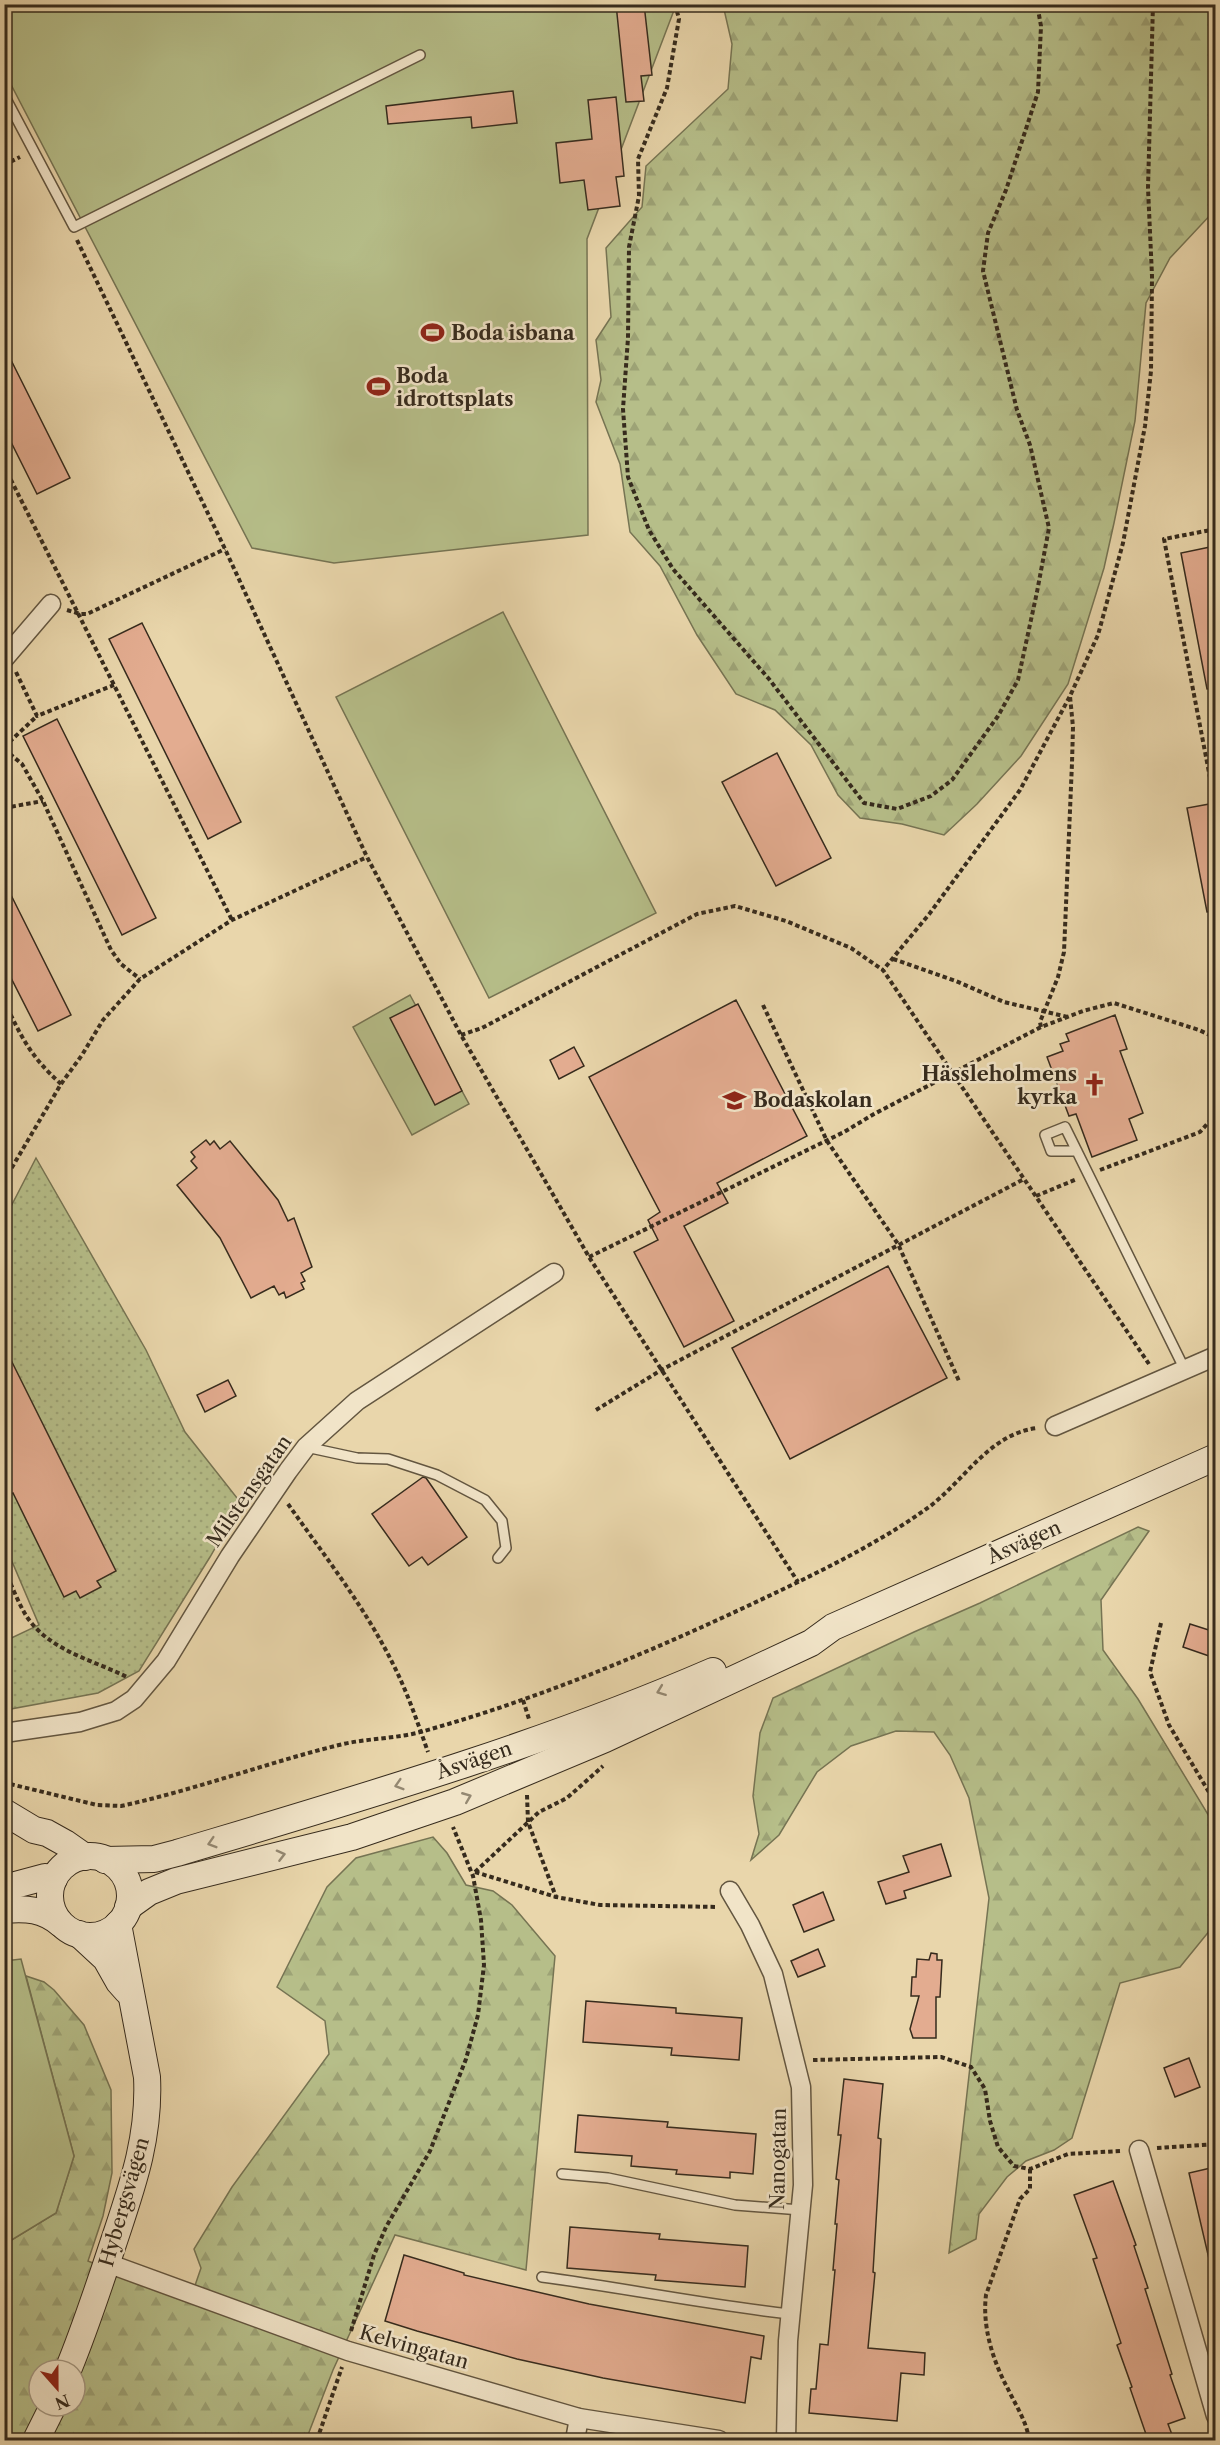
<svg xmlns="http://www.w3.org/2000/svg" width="1220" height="2445" font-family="'Libre Caslon Text',serif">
<defs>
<pattern id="grass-dots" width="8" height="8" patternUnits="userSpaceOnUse" patternTransform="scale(1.5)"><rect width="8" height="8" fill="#b6be89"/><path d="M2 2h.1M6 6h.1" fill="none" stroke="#9da376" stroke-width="1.8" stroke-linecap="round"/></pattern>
<pattern id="forest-firs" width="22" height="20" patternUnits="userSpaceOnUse" patternTransform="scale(1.5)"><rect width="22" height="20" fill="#b6be89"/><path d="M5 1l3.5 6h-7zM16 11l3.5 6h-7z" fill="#9da376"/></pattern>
</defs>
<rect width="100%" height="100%" fill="#e9d6ab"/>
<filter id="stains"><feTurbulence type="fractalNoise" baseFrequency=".00333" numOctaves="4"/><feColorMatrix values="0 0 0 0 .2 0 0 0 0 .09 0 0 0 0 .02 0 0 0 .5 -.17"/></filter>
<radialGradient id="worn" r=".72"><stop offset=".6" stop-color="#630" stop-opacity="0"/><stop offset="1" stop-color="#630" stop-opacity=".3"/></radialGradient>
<polygon fill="url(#grass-dots)" stroke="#767453" stroke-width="1.5" points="36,1158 146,1350 185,1432 241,1503 210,1557 139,1671 98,1693 5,1710 5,1641 39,1625 5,1545 4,1220"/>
<g fill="url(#forest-firs)" stroke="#767453" stroke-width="1.5" fill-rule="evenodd">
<polygon points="723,5 1215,5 1215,210 1170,258 1146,303 1135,421 1114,523 1104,568 1068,684 1021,756 977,804 944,835 902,824 860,818 838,795 811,745 775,710 736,694 697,635 660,566 630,532 620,464 596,402 601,380 596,340 611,317 606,248 642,207 646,166 728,89 732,44"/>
<polygon points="1138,1527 1149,1531 1101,1600 1103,1650 1138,1699 1215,1826 1215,1924 1180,1967 1120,1983 1072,2138 1054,2150 1026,2161 1007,2177 979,2214 976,2239 949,2253 989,1898 969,1798 950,1755 934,1732 896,1731 851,1746 817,1772 779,1835 751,1860 759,1834 753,1796 760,1733 773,1698 914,1632 980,1603"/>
<path d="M433,1837L447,1853L466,1885L493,1891L512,1905L555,1956L526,2270L395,2235L333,2370L306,2440H5V2244L56,2213L74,2156L26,1976L44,1982L54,1990L84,2025L111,2090L112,2173L103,2216L88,2261L189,2303L201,2268L194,2249L232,2187L329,2054L325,2021L277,1987L327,1887L356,1858ZM39,2370H75V2406H39Z"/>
</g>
<g fill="#b6be89" stroke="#767453" stroke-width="1.5">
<polygon points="4,5 676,5 587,239 588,535 334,563 252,548 5,73"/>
<polygon points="503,612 656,913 489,998 336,697"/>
<polygon points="410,995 469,1104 412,1135 353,1027"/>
<polygon points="21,1959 74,2156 56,2213 5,2244 5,1961"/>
</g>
<g fill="#e3ac90" stroke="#362b1d" stroke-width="1.5">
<polygon points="616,4 644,4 652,75 641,76 644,101 626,102"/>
<polygon points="513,91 517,123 472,128 471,117 388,124 386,106"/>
<polygon points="616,97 624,176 616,177 620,206 588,210 584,180 560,183 556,143 592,139 588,100"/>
<polygon points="4,346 70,478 37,494 4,428"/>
<polygon points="1215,546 1215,688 1207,689 1181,553"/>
<polygon points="142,623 241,822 208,839 109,639"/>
<polygon points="57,719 156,918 122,935 23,736"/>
<polygon points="777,753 831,858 776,886 722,782"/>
<polygon points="1215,803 1215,911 1207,912 1187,808"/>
<polygon points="4,881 71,1015 38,1031 4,964"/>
<polygon points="736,1000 807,1136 717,1183 728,1203 684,1226 734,1321 684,1347 634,1252 658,1240 648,1220 660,1212 589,1077"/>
<polygon points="418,1004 462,1091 435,1105 390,1018"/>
<polygon points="1115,1015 1127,1049 1120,1051 1143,1113 1129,1119 1137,1140 1092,1157 1076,1114 1069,1116 1047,1057 1063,1051 1060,1044 1069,1041 1066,1034"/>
<polygon points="574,1047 584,1066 559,1079 550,1060"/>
<polygon points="206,1140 210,1145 214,1141 220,1149 230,1141 278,1200 288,1221 294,1218 312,1267 301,1273 305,1281 301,1283 304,1289 286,1298 284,1292 279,1295 274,1286 251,1298 220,1238 177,1185 197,1168 191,1161 195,1157 191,1152"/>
<polygon points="888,1266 947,1378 790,1459 732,1348"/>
<polygon points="4,1346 116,1571 97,1581 101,1587 80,1598 76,1591 64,1597 13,1493 4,1497"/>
<polygon points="228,1380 236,1396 205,1412 197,1395"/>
<polygon points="423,1477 426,1478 467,1537 428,1565 422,1557 409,1566 372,1514"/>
<polygon points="1190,1624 1215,1632 1209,1656 1183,1647"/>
<polygon points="941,1844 951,1876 904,1891 906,1898 886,1904 878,1882 909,1872 903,1856"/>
<polygon points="823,1892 834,1920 804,1932 793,1905"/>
<polygon points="818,1949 825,1966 798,1977 791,1961"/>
<polygon points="931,1953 937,1954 937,1960 942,1960 940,1997 936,1997 936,2038 913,2038 910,2029 919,1996 911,1996 912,1977 916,1977 917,1959 929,1960"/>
<polygon points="586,2001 676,2008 676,2013 742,2018 739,2060 671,2055 672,2048 583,2042"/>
<polygon points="1189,2058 1200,2087 1175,2097 1164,2068"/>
<polygon points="844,2079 883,2084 878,2138 881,2139 873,2272 875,2273 868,2348 925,2353 924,2375 901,2373 897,2421 809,2413 811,2389 816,2389 820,2344 828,2345 835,2270 833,2270 837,2224 835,2224 839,2180 836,2179 841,2135 838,2135"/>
<polygon points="578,2115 668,2122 667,2127 756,2134 753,2174 730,2172 730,2178 676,2174 677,2170 631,2166 632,2156 575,2152"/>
<polygon points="1215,2167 1215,2258 1209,2259 1189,2173"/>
<polygon points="1113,2181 1136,2245 1134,2246 1148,2288 1145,2289 1172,2374 1170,2375 1185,2418 1168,2424 1174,2440 1148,2440 1130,2388 1132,2387 1117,2345 1121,2343 1093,2259 1097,2258 1074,2195"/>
<polygon points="570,2227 660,2234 659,2239 748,2246 745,2287 655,2280 656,2275 567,2268"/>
<polygon points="404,2255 464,2273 464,2275 589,2304 764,2336 761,2359 751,2357 745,2403 603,2378 517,2359 417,2331 385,2321"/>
</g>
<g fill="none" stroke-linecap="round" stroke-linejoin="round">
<defs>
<g id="lane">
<polyline points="4,95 74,227 420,55"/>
<polyline points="1077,1151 1051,1151 1045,1135 1065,1127 1185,1370"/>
<polyline points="306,1447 357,1458 388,1459 437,1475 485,1500 502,1521 506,1548 498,1558"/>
<polyline points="562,2174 608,2178 735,2205 801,2210"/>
<path d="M542,2277C625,2288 707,2305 790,2314"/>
</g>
<g id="street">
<polyline points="4,659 51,604"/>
<polyline points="1055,1426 1216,1356"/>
<polyline points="4,1733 80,1722 116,1711 134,1699 166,1661 230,1556 288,1471 306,1447 357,1401 554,1273"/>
<polyline points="730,1891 750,1925 773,1974 801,2087 803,2185 788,2341 786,2440"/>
<polyline points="1139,2150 1216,2416"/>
<polyline points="107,2263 348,2351 579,2418 719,2440"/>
<polyline points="575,2440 579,2418"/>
</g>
<g id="secondary">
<polyline points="4,1812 34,1830 47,1833 65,1843 85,1857"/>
<circle cx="90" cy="1896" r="40"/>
<path d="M105,1860L154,1859L177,1853C357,1799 540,1746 713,1671"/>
<polyline points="4,1888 45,1877 54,1879"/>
<polyline points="128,1907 149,1892 176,1881 352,1837 455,1802 605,1739 811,1643 833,1627 1216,1457"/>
<path d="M4,1910C27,1908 43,1909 61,1924"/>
<polyline points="79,1934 106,1959 119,1982 127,1991"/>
<path d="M68,2370C85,2329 99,2286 113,2244C132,2187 150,2138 147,2077L118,1924"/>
<polyline points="36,2440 53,2406"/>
</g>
</defs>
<use href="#lane" stroke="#635640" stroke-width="12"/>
<use href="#street" stroke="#635640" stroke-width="21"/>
<use href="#secondary" stroke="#362b1d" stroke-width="28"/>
<g stroke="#362b1d" stroke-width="4" stroke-dasharray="4.5 3" stroke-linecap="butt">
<polyline points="675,4 679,19 667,88 638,159 639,196 629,247 628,338 623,409 628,477 649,530 673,569 769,679 864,803 897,809 931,796 952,780 998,716 1018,680 1037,592 1049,528 1030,445 1017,410 983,271 988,233 1006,190 1038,92 1041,26 1037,4"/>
<polyline points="4,165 20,157"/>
<polyline points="77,240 225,549 367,857 461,1035 589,1257 798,1582"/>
<polyline points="4,466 232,920"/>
<polyline points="1216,529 1164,539 1212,788 1216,788"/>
<polyline points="67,610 80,614 87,614 225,549"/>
<polyline points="16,672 37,716 114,685"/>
<polyline points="4,747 37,716"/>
<polyline points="4,749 22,764 43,801 111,950 121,964 140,979"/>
<polyline points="4,808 43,801"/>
<polyline points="893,959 956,981 1004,1002 1068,1017"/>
<path d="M4,1001C22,1038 30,1056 61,1084"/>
<polyline points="763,1005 827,1141 898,1244 959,1381"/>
<polyline points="1041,1027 1040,1022 1058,977 1064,952 1072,763 1073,727 1070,696"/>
<polyline points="461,1035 482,1028 697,914 735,906 786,921 851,948 883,970"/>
<polyline points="1100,1170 1200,1132 1216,1114"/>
<polyline points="4,1181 61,1084 82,1055 103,1020 140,979 232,920 367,857"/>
<polyline points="1036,1196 1077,1179"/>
<polyline points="589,1257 844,1132 874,1114 1041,1027 1083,1011 1114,1003 1199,1030 1216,1038"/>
<polyline points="1149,1364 883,970 930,913 1020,790 1070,696 1098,635 1123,543 1145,426 1151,371 1152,276 1148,188 1153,4"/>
<polyline points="596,1410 663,1369 1024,1179"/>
<path d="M288,1504C324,1555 364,1606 392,1662C407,1691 417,1721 428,1752"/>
<path d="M4,1570C12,1585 18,1603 27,1617C50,1651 93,1660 127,1677"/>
<polyline points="1161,1623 1150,1672 1169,1725 1216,1804"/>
<polyline points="523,1700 529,1719"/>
<path d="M6,1790L10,1784L97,1805L121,1806C195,1790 266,1763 339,1745C367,1738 397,1739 424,1731C553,1695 678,1640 798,1582C843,1560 889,1536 929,1507C965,1480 989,1434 1037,1428"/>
<polyline points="527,1795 528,1822 556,1897"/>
<polyline points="475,1872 539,1812 567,1798 603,1766"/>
<polyline points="475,1872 556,1897 600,1905 718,1907"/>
<polyline points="813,2060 941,2057 971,2067 985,2089 990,2121 998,2147 1014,2166 1030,2169 1068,2154 1120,2151"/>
<polyline points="1157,2148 1216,2144"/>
<polyline points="351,2331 374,2255 386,2227 430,2151 466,2059 478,2015 484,1965 481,1920 473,1876 453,1827"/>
<polyline points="317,2440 342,2367"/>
<path d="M1029,2440C1027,2422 1016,2406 1008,2389C993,2361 982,2327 986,2295L1020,2199L1030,2189V2169"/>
</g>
<use href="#lane" stroke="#f1e4c8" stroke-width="9"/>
<use href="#street" stroke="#f1e4c8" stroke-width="18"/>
<use href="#secondary" stroke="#f1e4c8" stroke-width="26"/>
</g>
<defs><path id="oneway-chevron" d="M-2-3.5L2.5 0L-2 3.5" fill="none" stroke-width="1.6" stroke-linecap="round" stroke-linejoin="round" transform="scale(1.5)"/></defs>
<g stroke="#948872">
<use href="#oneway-chevron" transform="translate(661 1691) rotate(159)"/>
<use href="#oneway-chevron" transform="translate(399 1785) rotate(163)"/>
<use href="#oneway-chevron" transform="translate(467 1797) rotate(-22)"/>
<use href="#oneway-chevron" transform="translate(212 1843) rotate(163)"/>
<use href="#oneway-chevron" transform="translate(281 1855) rotate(-14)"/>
</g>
<defs>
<symbol id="stadium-bare" viewBox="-9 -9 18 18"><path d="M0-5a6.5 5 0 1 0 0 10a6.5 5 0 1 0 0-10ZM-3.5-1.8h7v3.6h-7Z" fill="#8f2418" stroke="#f1e4c8" stroke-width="2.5" paint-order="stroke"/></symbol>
<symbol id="church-bare" viewBox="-9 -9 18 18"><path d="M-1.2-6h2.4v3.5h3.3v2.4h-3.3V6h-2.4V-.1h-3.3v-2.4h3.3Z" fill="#8f2418" stroke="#f1e4c8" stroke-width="2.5" paint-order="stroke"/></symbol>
<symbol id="school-bare" viewBox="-9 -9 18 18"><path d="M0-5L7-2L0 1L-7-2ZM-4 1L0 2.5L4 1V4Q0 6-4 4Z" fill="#8f2418" stroke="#f1e4c8" stroke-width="2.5" paint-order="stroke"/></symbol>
</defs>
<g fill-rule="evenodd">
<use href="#stadium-bare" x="416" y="316" width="33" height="33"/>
<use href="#stadium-bare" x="362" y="370" width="33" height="33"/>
<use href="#church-bare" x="1078" y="1068" width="33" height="33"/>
<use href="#school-bare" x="718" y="1084" width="33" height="33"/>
</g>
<g text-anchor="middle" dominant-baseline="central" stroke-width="5" stroke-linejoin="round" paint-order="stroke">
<g font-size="20" font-weight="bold" fill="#362b1d" stroke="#f1e4c8" text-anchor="start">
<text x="451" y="333">Boda isbana</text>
<text x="396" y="376">Boda<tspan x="396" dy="23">idrottsplats</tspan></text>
<text x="1077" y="1074" text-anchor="end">Hässleholmens<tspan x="1077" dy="23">kyrka</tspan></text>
<text x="753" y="1100">Bodaskolan</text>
</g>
<g font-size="20" fill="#362b1d" stroke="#f1e4c8">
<text transform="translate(249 1491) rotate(-55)">Milstensgatan</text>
<text transform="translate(1024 1542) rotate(-24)">Åsvägen</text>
<text transform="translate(474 1760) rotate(-19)">Åsvägen</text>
<text transform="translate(778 2159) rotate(-89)">Nanogatan</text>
<text transform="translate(124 2202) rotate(-74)">Hybergsvägen</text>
<text transform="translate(414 2347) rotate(16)">Kelvingatan</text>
</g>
</g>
<rect width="1220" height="2445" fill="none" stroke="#e9d6ab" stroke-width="24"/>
<rect x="6" y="6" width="1208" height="2433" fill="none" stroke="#362b1d" stroke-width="3"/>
<rect x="12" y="12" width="1196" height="2421" fill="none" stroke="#362b1d" stroke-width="1.5"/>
<g transform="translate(57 2388) rotate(159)"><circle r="28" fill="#f1e4c8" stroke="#a69a84" stroke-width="1.5"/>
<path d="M0-4.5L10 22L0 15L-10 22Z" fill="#8f2418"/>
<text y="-9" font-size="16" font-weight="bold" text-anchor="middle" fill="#362b1d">N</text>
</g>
<rect width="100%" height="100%" filter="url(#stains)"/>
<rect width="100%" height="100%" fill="url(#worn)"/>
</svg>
